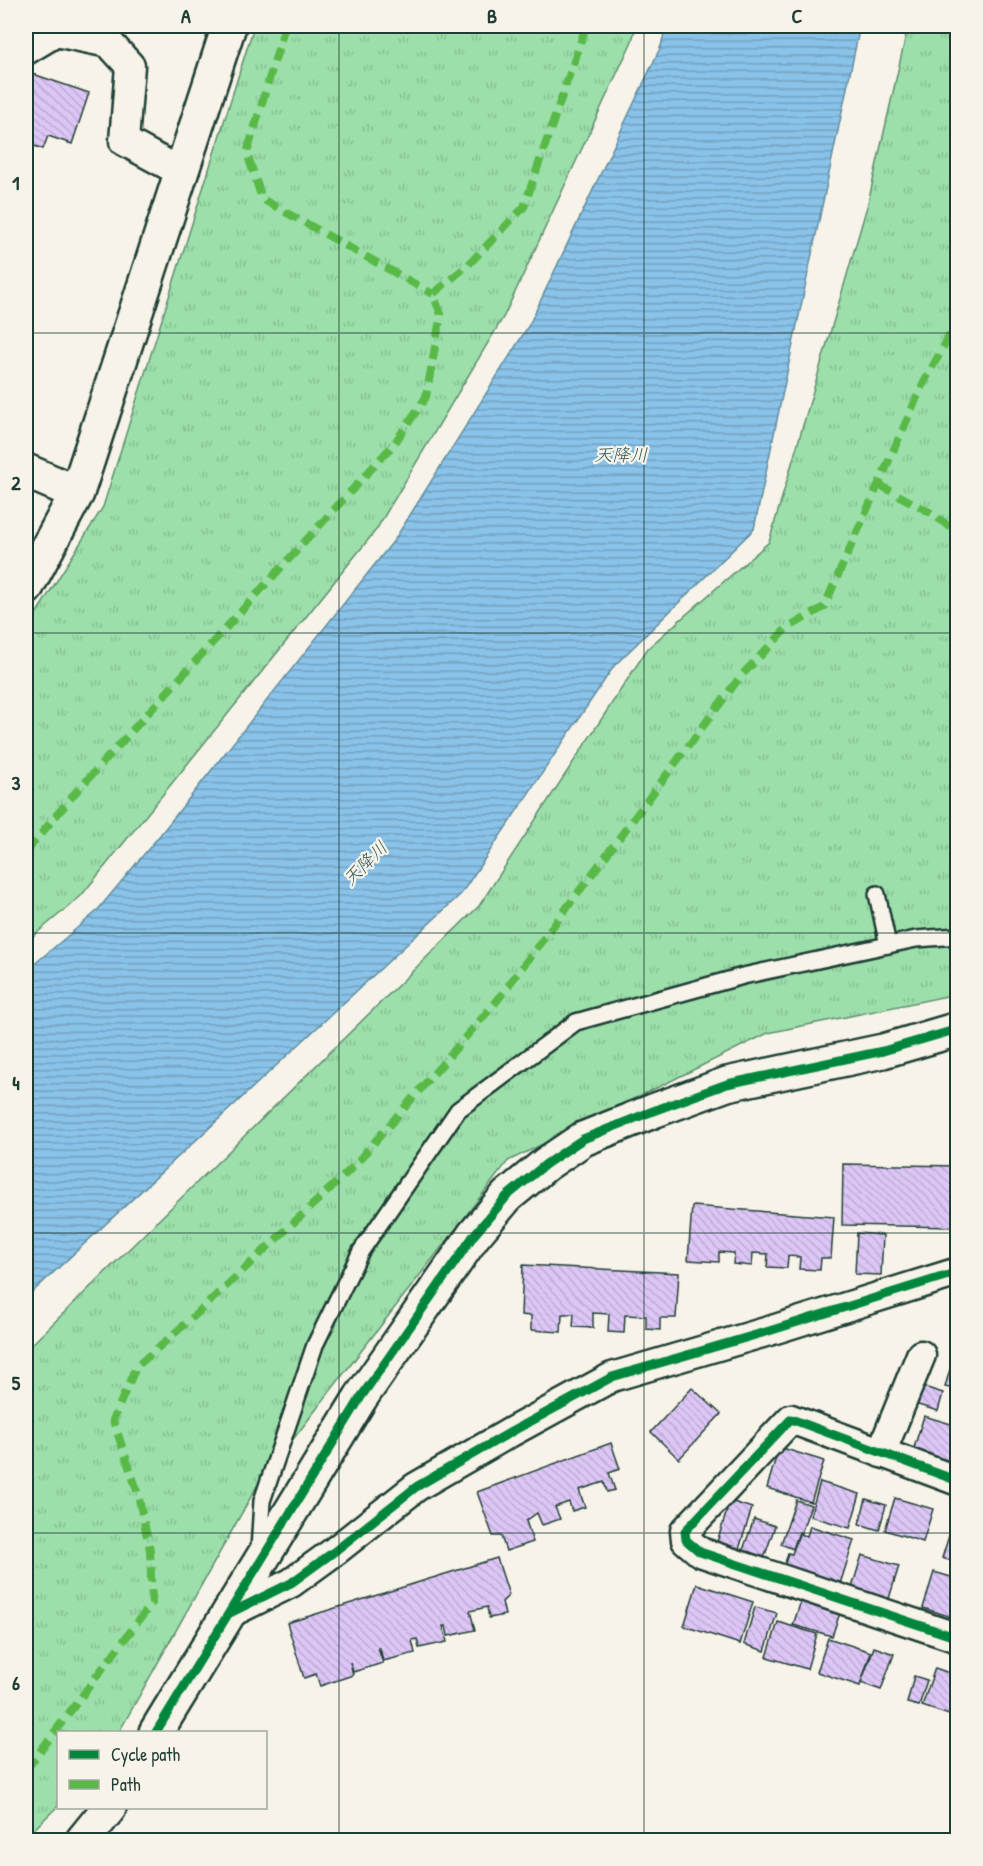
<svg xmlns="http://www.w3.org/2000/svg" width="983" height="1866" font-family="'Patrick Hand','Klee One',sans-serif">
<defs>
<pattern id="park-tufts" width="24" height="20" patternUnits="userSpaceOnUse" patternTransform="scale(1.5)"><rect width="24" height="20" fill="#9cdfaa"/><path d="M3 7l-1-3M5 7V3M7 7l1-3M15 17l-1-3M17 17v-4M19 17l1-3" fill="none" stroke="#86c093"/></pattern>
<pattern id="water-rules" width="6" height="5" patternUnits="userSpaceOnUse" patternTransform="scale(1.5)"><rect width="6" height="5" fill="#8ac3e9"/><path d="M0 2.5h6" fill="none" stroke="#70a0be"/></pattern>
<pattern id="building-back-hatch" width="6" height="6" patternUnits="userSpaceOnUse" patternTransform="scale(1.5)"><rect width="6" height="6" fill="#ddc6f6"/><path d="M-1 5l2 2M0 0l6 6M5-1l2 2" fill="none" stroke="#bdabd4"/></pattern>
</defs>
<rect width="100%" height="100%" fill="#f7f3e8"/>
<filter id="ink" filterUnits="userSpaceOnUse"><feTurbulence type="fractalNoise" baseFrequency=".0167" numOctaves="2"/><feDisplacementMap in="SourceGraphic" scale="12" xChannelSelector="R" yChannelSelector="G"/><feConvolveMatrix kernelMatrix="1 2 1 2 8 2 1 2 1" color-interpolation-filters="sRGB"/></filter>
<g filter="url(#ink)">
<g fill="url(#park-tufts)" stroke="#5e8e6f" stroke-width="1.5">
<polygon points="254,26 636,26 632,41 504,316 376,530 81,896 26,942 26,630 103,507"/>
<polygon points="908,26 957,26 957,994 768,1033 508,1161 257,1486 119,1732 58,1732 58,1806 26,1837 26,1350 479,906 648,648 769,542 868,203"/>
</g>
<polygon fill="url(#water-rules)" stroke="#5f8da1" stroke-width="1.5" points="666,26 860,26 754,529 614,666 461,894 26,1298 26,971 96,912 160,835 395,539 529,325 661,46"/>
<g fill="url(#building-back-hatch)" stroke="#1f3d34" stroke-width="1.5">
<polygon points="33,74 89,93 72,144 48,136 43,149 26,143 33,122 26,119 26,95"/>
<polygon points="843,1164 958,1166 958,1227 842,1225"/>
<polygon points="692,1206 834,1217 831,1258 821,1258 820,1270 799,1269 800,1257 788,1256 787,1268 767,1267 768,1254 753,1253 752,1266 733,1264 734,1253 719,1252 719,1262 688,1260"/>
<polygon points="857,1233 883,1235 881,1275 855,1274"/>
<polygon points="523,1265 679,1273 676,1318 660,1318 660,1330 646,1329 646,1316 625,1315 624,1333 608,1332 609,1314 593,1313 593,1328 573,1327 574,1314 562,1314 561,1332 531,1330 531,1316 521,1315"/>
<polygon points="954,1355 958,1356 958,1390 945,1387"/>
<polygon points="921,1386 943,1393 938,1411 915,1404"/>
<polygon points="692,1388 721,1414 679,1459 651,1432"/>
<polygon points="924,1416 958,1426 958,1465 913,1451"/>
<polygon points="611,1443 620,1469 609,1473 615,1490 607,1492 604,1482 579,1490 585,1507 572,1511 569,1502 555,1507 560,1519 542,1525 537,1513 526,1521 533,1542 506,1551 501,1536 493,1536 477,1492"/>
<polygon points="779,1447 824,1461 811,1502 767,1488"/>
<polygon points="820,1482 860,1494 850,1528 810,1516"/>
<polygon points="895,1498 933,1509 923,1542 885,1530"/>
<polygon points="866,1499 886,1505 879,1530 859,1524"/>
<polygon points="796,1500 811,1505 801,1533 799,1532 793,1549 781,1544"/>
<polygon points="730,1501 752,1508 739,1549 717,1542"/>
<polygon points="754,1519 775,1526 764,1558 743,1550"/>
<polygon points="953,1523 958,1525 958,1563 942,1558"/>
<polygon points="810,1526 854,1540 840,1584 784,1567 788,1553 792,1554 799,1534 807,1536"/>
<polygon points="862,1555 899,1566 887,1605 850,1594"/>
<polygon points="497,1558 509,1595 502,1602 505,1615 489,1618 487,1607 470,1611 475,1630 448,1636 446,1626 443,1626 447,1642 419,1648 417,1639 412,1640 415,1653 383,1661 380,1648 378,1648 383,1663 353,1672 350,1662 353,1675 320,1686 316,1674 304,1678 287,1623"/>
<polygon points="934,1572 958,1579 958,1619 923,1608"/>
<polygon points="697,1584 753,1602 740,1644 684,1626"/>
<polygon points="801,1601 840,1613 832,1636 793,1625"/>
<polygon points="755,1607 777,1613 765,1651 744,1644"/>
<polygon points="778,1622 817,1634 807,1669 767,1657"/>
<polygon points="828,1638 871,1652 860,1686 817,1672"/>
<polygon points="874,1647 894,1654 881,1690 861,1683"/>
<polygon points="935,1668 958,1676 958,1718 922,1706"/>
<polygon points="914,1676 927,1680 919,1706 907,1703"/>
</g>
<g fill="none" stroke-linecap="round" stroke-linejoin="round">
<defs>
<g id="lane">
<polyline points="877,894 888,945"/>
<polyline points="259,1550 262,1501 315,1345 361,1251 458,1110 576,1022 743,976 916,939 958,936"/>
</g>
<g id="street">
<polyline points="26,50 56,32 109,43 130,66 124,141 181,172"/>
<polyline points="881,1453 921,1355"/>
<polyline points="958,1481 791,1419 685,1531 686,1540 700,1552 958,1638"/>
<polyline points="230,1613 291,1583 335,1551 416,1487 511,1432 612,1377 769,1331 958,1272"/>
</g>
<g id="secondary">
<polyline points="26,471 77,493"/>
<polyline points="26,588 77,493 229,26"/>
<polyline points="156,1732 361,1397 474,1235 507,1196 546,1164 583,1139 653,1111 727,1084 883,1051 958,1029"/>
<polyline points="83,1840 109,1808"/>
</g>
</defs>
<use href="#lane" stroke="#1f3d34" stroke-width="20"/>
<use href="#street" stroke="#1f3d34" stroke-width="33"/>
<use href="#secondary" stroke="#1f3d34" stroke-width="38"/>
<use href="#lane" stroke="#f7f3e8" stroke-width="15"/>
<use href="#street" stroke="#f7f3e8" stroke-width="28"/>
<use href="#secondary" stroke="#f7f3e8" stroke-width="33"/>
<g stroke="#58b947" stroke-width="8" stroke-dasharray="15 8" stroke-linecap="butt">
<polyline points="285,26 247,153 262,199 433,294"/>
<polyline points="878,484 933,514 958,534"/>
<polyline points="26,852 75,793 394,444 426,397 441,314 433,294 468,265 524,207 586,26"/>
<polyline points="26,1770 152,1603 150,1550 137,1490 113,1420 136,1367 193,1317 352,1168 496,1002 740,677 786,629 824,607 922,386 958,320"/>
</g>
<defs>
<g id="cycleway">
<polyline points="958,1481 791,1419 685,1531 686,1540 700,1552 958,1638"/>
<polyline points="230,1613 291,1583 335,1551 416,1487 511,1432 612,1377 769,1331 958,1272"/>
<polyline points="156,1732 361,1397 474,1235 507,1196 546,1164 583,1139 653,1111 727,1084 883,1051 958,1029"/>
</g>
</defs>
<use href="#cycleway" stroke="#f7f3e8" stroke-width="13"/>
<use href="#cycleway" stroke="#00873e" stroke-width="9"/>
</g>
</g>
<path fill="none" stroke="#1f3d34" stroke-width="1.5" stroke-opacity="0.55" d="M339,26V1840M644,26V1840M26,333H958M26,633H958M26,933H958M26,1233H958M26,1533H958"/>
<g text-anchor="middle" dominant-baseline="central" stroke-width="4.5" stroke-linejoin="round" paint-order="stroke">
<g font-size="18" font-style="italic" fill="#345858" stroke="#f7f3e8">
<text x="621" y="454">天降川</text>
<text transform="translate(365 863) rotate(-45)">天降川</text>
</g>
</g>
<rect width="983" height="1866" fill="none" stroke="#f7f3e8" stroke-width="66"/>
<rect x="57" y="1731" width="210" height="78" fill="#f7f3e8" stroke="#a1aaa0" stroke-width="1.5"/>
<rect x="69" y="1750" width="30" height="9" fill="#00873e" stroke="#a1aaa0" stroke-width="1.5"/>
<text x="111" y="1761" font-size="18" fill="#1f3d34">Cycle path</text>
<rect x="69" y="1780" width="30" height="9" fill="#58b947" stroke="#a1aaa0" stroke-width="1.5"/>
<text x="111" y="1791" font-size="18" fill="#1f3d34">Path</text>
<rect x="33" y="33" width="917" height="1800" fill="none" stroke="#1f3d34" stroke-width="2"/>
<g font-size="20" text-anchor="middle" font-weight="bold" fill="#1f3d34">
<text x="186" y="23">A</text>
<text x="492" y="23">B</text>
<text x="797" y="23">C</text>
<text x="16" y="190">1</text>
<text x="16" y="490">2</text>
<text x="16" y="790">3</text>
<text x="16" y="1090">4</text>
<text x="16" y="1390">5</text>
<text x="16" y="1690">6</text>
</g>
</svg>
